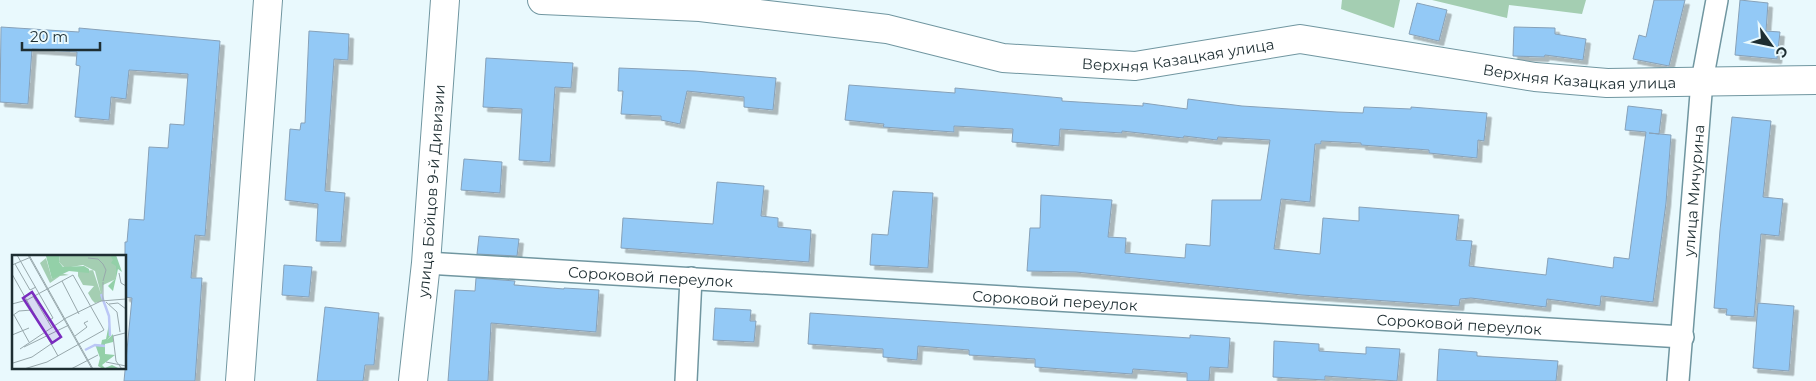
<svg xmlns="http://www.w3.org/2000/svg" width="1816" height="381" font-family="Montserrat,sans-serif">
<defs>
<filter id="shadow"><feDropShadow dx="4.5" dy="4.5" stdDeviation="0" flood-color="#0004"/></filter>
</defs>
<rect width="100%" height="100%" fill="#e9f9fd"/>
<g fill="#a4ceb2">
<polygon points="1342,0 1400,0 1394,28 1341,9"/>
<polygon points="1432,0 1586,0 1582,14 1509,5 1507,18"/>
</g>
<g fill="#93c9f6" stroke="#87a1b8" filter="url(#shadow)">
<polygon points="1654,0 1685,0 1669,66 1633,59 1639,35 1646,37"/>
<polygon points="1740,0 1768,3 1766,31 1780,32 1777,59 1735,55"/>
<polygon points="1417,3 1447,10 1439,41 1409,34"/>
<polygon points="1,27 79,32 79,28 220,41 205,236 195,235 191,278 202,278 195,381 124,381 132,298 125,297 125,242 127,242 129,219 144,220 149,147 168,148 170,124 184,125 188,74 129,70 126,99 111,97 109,120 75,117 80,66 76,65 77,52 32,49 28,104 0,102"/>
<polygon points="1514,27 1555,28 1555,34 1586,39 1583,60 1545,55 1544,57 1513,56"/>
<polygon points="309,31 349,34 348,60 334,59 325,191 345,193 341,242 316,241 318,204 285,200 290,129 300,130 301,123 305,123"/>
<polygon points="486,58 573,63 571,88 555,87 550,162 519,160 522,109 483,107"/>
<polygon points="619,68 695,71 776,78 773,110 744,107 744,97 687,91 680,124 661,120 661,116 621,114 623,91 618,91"/>
<polygon points="849,85 955,93 955,88 1062,98 1062,101 1143,106 1143,103 1187,109 1188,99 1242,106 1337,112 1363,113 1364,107 1411,109 1411,107 1487,113 1484,141 1478,140 1477,158 1429,153 1429,150 1361,145 1361,143 1321,141 1321,144 1315,144 1310,202 1281,199 1274,249 1320,254 1323,218 1359,221 1359,207 1459,215 1456,240 1472,241 1469,266 1546,275 1548,258 1613,268 1614,257 1629,259 1646,132 1625,130 1628,106 1662,110 1659,134 1649,133 1671,135 1666,203 1653,302 1601,296 1600,306 1547,299 1546,307 1471,298 1460,299 1459,306 1302,295 1076,272 1027,271 1030,228 1040,228 1041,195 1112,200 1108,237 1126,238 1125,253 1185,258 1186,244 1210,246 1212,200 1261,200 1270,140 1218,137 1217,140 1184,136 1183,138 1122,131 1122,133 1060,129 1059,146 1012,142 1013,129 954,126 954,132 883,127 884,124 845,120"/>
<polygon points="1732,117 1771,121 1763,197 1783,199 1779,236 1761,234 1754,317 1726,315 1727,309 1714,308 1720,230"/>
<polygon points="464,159 502,162 500,193 461,190"/>
<polygon points="717,182 764,186 761,216 778,218 778,227 811,230 809,262 621,248 623,218 713,224"/>
<polygon points="893,191 933,193 928,268 870,265 872,234 888,235"/>
<polygon points="479,236 519,239 517,256 477,254"/>
<polygon points="284,265 312,267 309,297 282,295"/>
<polygon points="476,278 515,281 514,285 564,289 564,288 599,290 596,332 491,323 488,381 448,381 455,290 475,291"/>
<polygon points="1758,303 1794,306 1789,371 1753,368"/>
<polygon points="325,307 379,313 374,365 365,365 363,381 317,381"/>
<polygon points="715,308 751,310 750,321 756,321 754,342 713,340"/>
<polygon points="810,313 1190,338 1190,335 1230,338 1228,368 1210,367 1209,381 1187,381 1187,373 1133,369 1132,374 1035,367 1035,359 969,355 969,350 918,346 917,360 883,357 883,349 808,344"/>
<polygon points="1274,341 1319,344 1319,351 1366,354 1366,347 1400,349 1397,381 1325,376 1325,380 1273,377"/>
<polygon points="1439,349 1477,352 1477,356 1558,361 1556,381 1437,381"/>
</g>
<g fill="none" stroke-linecap="round" stroke-linejoin="round">
<defs>
<g id="street">
<path id="s1" d="M426,263L1683,337"/>
<polyline points="686,381 691,278"/>
<path id="s2" d="M1678,381L1702,81L1717,0"/>
</g>
<g id="secondary">
<path id="s3" d="M542,0L700,7L887,29L1003,58L1135,66L1300,39L1535,77L1607,83L1816,80"/>
<polyline points="240,381 268,0"/>
<path id="s4" d="M413,381L426,263L445,0"/>
</g>
</defs>
<use href="#street" stroke="#7096a0" stroke-width="24"/>
<use href="#secondary" stroke="#7096a0" stroke-width="30"/>
<use href="#street" stroke="#fff" stroke-width="21"/>
<use href="#secondary" stroke="#fff" stroke-width="28"/>
</g>
<g text-anchor="middle" dominant-baseline="central" stroke-width="4.5" stroke-linejoin="round" paint-order="stroke">
<g font-size="15" fill="#1e2e32" stroke="#e9f9fd">
<text stroke="none"><textPath href="#s3" startOffset="642">Верхняя Казацкая улица</textPath></text>
<text stroke="none"><textPath href="#s3" startOffset="1048">Верхняя Казацкая улица</textPath></text>
<text stroke="none"><textPath href="#s2" startOffset="191">улица Мичурина</textPath></text>
<text stroke="none"><textPath href="#s4" startOffset="191">улица Бойцов 9-й Дивизии</textPath></text>
<text stroke="none"><textPath href="#s1" startOffset="225">Сороковой переулок</textPath></text>
<text stroke="none"><textPath href="#s1" startOffset="630">Сороковой переулок</textPath></text>
<text stroke="none"><textPath href="#s1" startOffset="1035">Сороковой переулок</textPath></text>
</g>
</g>
<g transform="translate(12 255)">
<rect width="114" height="114" fill="#e9f9fd"/>
<path d="M48,0H98L101,3L105,10L104,24L91,30L90,46L83,48L80,45L76,38L82,31L71,30L66,21V17L81,15L89,39L83,16L71,10L53,13L47,7ZM34,3L40,24L48,18L57,20L48,21L38,28L28,8Z" fill="#a4ceb2"/>
<path d="M48,0L47,7L51,12L72,11L77,14V18L57,16L40,24L34,1ZM98,0H104L110,17L106,14L101,36L96,31L104,23V11L99,8L101,5ZM97,69L99,80L95,85L101,79V87L93,89V99L103,100L90,110L93,113L100,110L108,114H91L86,111L88,103L83,89L89,90L90,85L94,84Z" fill="#93d0a8"/>
<path fill="none" stroke="#bbc7f6" stroke-width="2.5" d="M89,39L97,61L98,81M73,95L83,90L93,91"/>
<path fill="none" stroke="#98a8ac" stroke-width="1" d="M5,0L41,63L36,66M16,0L80,114M17,0L81,114M76,3L86,4L91,9L94,15L91,26M3,9L18,35L24,32M0,10L19,2M107,18L109,28L114,31M0,19L46,101M50,26L67,59M91,27V46M21,41L40,73M94,47L105,57L108,77M0,49L15,45L61,20L92,75L35,107L12,114M97,49L106,48L114,54M2,60L17,87M0,61L7,56L20,55M0,80L17,73M63,81L75,72L72,68L76,66M12,92L57,70M8,94L54,63L89,46L114,44M94,107L114,111M1,108L20,102L39,89M59,114L86,100M110,114L104,106L101,81L113,78"/>
<path fill="#7b2cbf" fill-opacity="0.15" stroke="#7b2cbf" stroke-width="2.5" d="M20,37L49,82L40,88L11,43Z"/>
<rect width="114" height="114" fill="none" stroke="#1e2e32" stroke-width="2.5"/>
</g>
<g transform="translate(1771 45) rotate(123)" stroke="#e9f9fd" stroke-width="4" paint-order="stroke">
<path d="M0-4L9 19L0 12L-9 19Z" fill="#1e2e32"/>
<text y="-8" font-size="14" font-weight="bold" text-anchor="middle" fill="#1e2e32">С</text>
</g>
<path d="M22 42v8h78v-8" fill="none" stroke="#1e2e32" stroke-width="2.5"/>
<text x="30" y="42" font-size="15" fill="#1e2e32" stroke="#e9f9fd" stroke-width="4" paint-order="stroke">20 m</text>
</svg>
